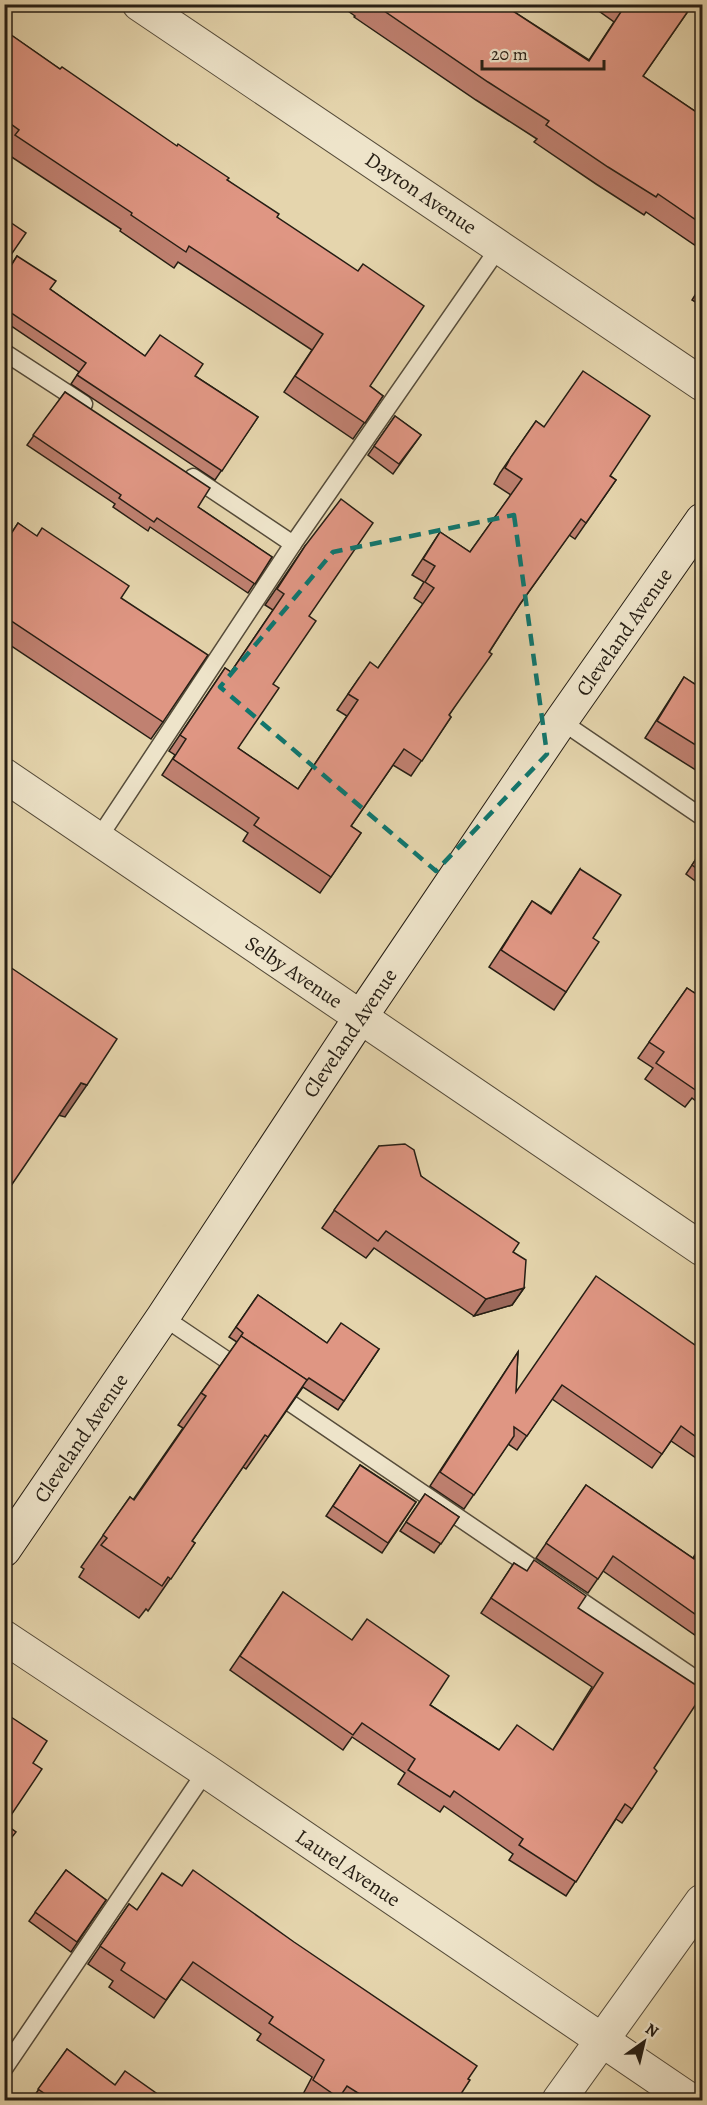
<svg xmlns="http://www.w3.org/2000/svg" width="707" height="2105" font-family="Alegreya,serif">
<rect width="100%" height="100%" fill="#e5d5ad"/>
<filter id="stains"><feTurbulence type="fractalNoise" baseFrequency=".00333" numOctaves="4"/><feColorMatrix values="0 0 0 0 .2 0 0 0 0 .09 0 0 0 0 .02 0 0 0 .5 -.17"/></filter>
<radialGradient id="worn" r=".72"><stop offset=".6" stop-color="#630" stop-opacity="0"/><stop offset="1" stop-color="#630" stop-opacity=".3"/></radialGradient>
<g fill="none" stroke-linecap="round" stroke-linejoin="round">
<defs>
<g id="lane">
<polyline points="4,352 84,404"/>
<polyline points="193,477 293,544"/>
<polyline points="561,721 702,817"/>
<polyline points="98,839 293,544 500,246"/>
<polyline points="163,1317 243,1371"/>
<polyline points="274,1392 702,1683"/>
<polyline points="4,2069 206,1771"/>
</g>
<g id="street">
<polyline points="139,4 702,384"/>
<polyline points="4,775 702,1249"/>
<polyline points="4,1637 206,1771 690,2100"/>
<polyline points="559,2100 702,1901"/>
</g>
<polyline id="secondary" points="4,1550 163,1317 360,1018 561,721 702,520"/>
</defs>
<use href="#lane" stroke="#564c3a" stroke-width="19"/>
<use href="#street" stroke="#564c3a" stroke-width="35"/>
<use href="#secondary" stroke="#261e14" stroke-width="35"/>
<use href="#lane" stroke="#eee4ca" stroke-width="16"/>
<use href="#street" stroke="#eee4ca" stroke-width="33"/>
<use href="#secondary" stroke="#eee4ca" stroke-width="33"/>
</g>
<g fill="#c08171" stroke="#261e14" stroke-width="1.5">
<polygon points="338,4 502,4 589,60 614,22 589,4 693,4 643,76 702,116 702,250 646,212 644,215 596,184 534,142 537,139 476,100 354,17 355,16"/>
<polygon points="4,30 60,69 227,180 277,217 370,386 383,396 353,439 284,392 312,350 178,262 174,268 120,231 121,229 4,152 8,146 4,143"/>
<polygon points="17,256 50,289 145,356 195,376 258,417 215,480 71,384 79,372 4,321 4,276"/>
<polygon points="702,284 702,306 692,300"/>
<polygon points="65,392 198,507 272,557 248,593 150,527 148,531 113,507 115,504 27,445"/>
<polygon points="395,416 421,435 393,474 368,455"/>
<polygon points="536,421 616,480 575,539 569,535 518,607 449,715 451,717 411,776 393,765 351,826 361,833 320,893 243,841 248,833 162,775 175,755 169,751 225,668 231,672 273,610 265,605 305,546 309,616 238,748 298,789 347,716 337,710 359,678 378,668 423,604 414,598 424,582 412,575 440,532 470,552 511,495 494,484 500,473"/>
<polygon points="18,523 121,598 163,722 151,739 4,641 4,534 9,537"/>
<polygon points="684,677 702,689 702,774 645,738"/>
<polygon points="702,850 702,886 686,874"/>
<polygon points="580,869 593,938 566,992 554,1010 489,967 532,901 551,913"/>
<polygon points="687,988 702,998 702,1106 692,1098 685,1107 645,1079 653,1068 638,1058"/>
<polygon points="379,1146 421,1176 513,1252 524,1288 512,1305 474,1316 374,1248 366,1258 322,1228"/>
<polygon points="258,1295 327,1343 379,1349 338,1410 303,1387 246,1469 243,1467 192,1541 195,1543 148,1611 146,1609 139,1618 79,1577 84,1569 81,1567 130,1497 133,1500 183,1428 178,1425 237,1342 229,1337"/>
<polygon points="702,1350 702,1462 671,1441 652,1468 552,1399 517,1450 508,1444 464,1509 430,1486 518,1352 516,1392"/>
<polygon points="360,1465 416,1502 382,1553 326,1516"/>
<polygon points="586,1485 693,1558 702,1544 702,1640 603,1571 588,1593 536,1558"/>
<polygon points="425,1494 459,1517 434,1553 400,1531"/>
<polygon points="514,1563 578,1608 654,1768 632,1809 622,1823 616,1819 566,1896 509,1860 513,1854 444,1806 440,1812 398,1784 405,1773 352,1737 343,1750 230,1670 283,1592 430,1705 499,1750 553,1750 592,1687 481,1613"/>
<polygon points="66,1870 106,1900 71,1952 29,1921"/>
<polygon points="129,1904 137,1910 468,2079 457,2100 306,2100 301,2098 312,2077 257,2040 261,2034 181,1979 154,2018 109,1987 113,1981 88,1964"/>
<polygon points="67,2049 115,2085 151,2100 34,2100 32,2099"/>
</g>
<g fill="#9c695c" stroke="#261e14" stroke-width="1.5">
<polygon points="81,1083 87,1085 65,1117 58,1115"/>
<polygon points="524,1288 512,1305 474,1316 486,1299"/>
</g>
<g fill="#df9683" stroke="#261e14" stroke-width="1.5">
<polygon points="374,4 502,4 589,61 626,4 693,4 643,76 702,116 702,224 658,194 656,197 608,167 546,125 549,121 488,82"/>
<polygon points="4,30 60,69 62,67 177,146 178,144 229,178 227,180 279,214 277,217 358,271 363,264 424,306 370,386 383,396 365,423 295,376 323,334 189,246 186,252 131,215 132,213 15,135 19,130 4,119"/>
<polygon points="4,218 26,233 4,265"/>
<polygon points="17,256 56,281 50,289 145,356 160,335 203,364 195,376 258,417 222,471 77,375 86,363 4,308 4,277"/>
<polygon points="583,371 650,416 610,476 616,480 586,523 581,519 520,604 489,652 492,654 449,715 451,717 422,761 404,749 351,826 361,833 331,877 254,825 259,818 173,759 186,739 180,735 225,668 231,672 284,594 277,589 305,546 341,499 373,523 309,616 316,621 273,684 279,688 238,748 298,789 358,700 348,694 370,662 378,668 434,588 425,582 435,566 423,559 440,532 470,552 522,479 505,468 511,457 536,421 544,427"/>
<polygon points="65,392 210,488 198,507 272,557 255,584 157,518 154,522 119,498 121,495 33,435"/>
<polygon points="395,416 421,435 399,464 374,446"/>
<polygon points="18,523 37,536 42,528 129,586 121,598 208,655 163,722 4,616 4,534 9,537"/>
<polygon points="684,677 702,689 702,749 657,721"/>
<polygon points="702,850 702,872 692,865"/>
<polygon points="580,869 621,895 593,938 599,942 566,992 501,950 532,901 551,914"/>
<polygon points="4,963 117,1039 87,1085 81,1083 4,1196"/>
<polygon points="687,988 702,998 702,1083 697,1091 656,1063 664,1052 649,1042"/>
<polygon points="405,1144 414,1150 421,1176 519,1243 513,1252 526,1260 524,1288 486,1299 386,1231 378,1241 334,1210 379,1146"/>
<polygon points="596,1276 702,1350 702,1441 681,1426 662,1454 562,1385 527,1436 514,1427 514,1436 474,1495 440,1472 518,1352 516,1392"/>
<polygon points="258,1295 327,1343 341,1323 379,1349 344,1401 309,1378 307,1380 241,1336 243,1333 236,1327"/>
<polygon points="241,1336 307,1380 268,1437 265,1435 192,1541 195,1543 171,1579 168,1577 162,1586 101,1545 107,1538 103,1535 130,1497 134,1500 206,1396 201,1393"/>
<polygon points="360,1465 416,1502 388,1543 333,1506"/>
<polygon points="586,1485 694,1559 702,1545 702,1619 613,1556 598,1579 546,1543"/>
<polygon points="425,1494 459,1517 441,1544 406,1522"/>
<polygon points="534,1560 586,1596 578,1608 702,1689 702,1695 654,1768 657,1771 632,1809 625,1804 576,1882 519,1845 523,1839 454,1791 450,1797 408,1770 415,1759 362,1723 353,1735 240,1656 283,1592 352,1640 367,1619 449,1676 430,1705 499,1750 517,1725 553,1750 603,1673 491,1598 514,1563 527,1571"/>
<polygon points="8,1715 47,1741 33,1763 42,1769 5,1824 16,1832 4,1847 4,1720"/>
<polygon points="66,1870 106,1900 77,1942 35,1912"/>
<polygon points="193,1870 294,1942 477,2066 468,2079 470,2080 457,2100 369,2100 347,2086 339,2098 313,2080 324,2060 269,2023 273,2017 193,1962 166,2000 121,1970 125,1963 100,1946 129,1904 137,1910 162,1873 182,1886"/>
<polygon points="67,2049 115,2085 125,2071 156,2093 151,2100 54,2100 38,2089"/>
</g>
<path fill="none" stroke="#0f766e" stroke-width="4.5" stroke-dasharray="12 8" stroke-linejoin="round" d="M514,515L547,754L436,871L220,687L333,552Z"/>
<g text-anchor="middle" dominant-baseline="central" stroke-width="6" stroke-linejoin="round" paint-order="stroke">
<g font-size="21" fill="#261e14" stroke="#eee4ca">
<text transform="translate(421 193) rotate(34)">Dayton Avenue</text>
<text transform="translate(624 632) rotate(-55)">Cleveland Avenue</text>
<text transform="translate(294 972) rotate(34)">Selby Avenue</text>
<text transform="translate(350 1033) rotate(-56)">Cleveland Avenue</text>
<text transform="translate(81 1438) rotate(-56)">Cleveland Avenue</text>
<text transform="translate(348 1868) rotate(34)">Laurel Avenue</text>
</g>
</g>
<rect width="707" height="2105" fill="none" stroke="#e5d5ad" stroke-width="24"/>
<rect x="6" y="6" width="695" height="2093" fill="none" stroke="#261e14" stroke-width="3"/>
<rect x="12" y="12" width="683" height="2081" fill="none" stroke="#261e14" stroke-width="1.5"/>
<g transform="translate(644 2042) rotate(34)" stroke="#eee4ca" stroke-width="4.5" paint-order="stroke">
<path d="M0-4.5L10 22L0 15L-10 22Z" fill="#261e14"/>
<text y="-9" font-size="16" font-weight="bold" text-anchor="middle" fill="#261e14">N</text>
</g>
<path d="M482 60v9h122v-9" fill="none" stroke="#261e14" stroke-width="3"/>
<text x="491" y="60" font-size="18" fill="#261e14" stroke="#eee4ca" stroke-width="4.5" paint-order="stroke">20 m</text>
<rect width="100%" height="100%" filter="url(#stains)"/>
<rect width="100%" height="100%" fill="url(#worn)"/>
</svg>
